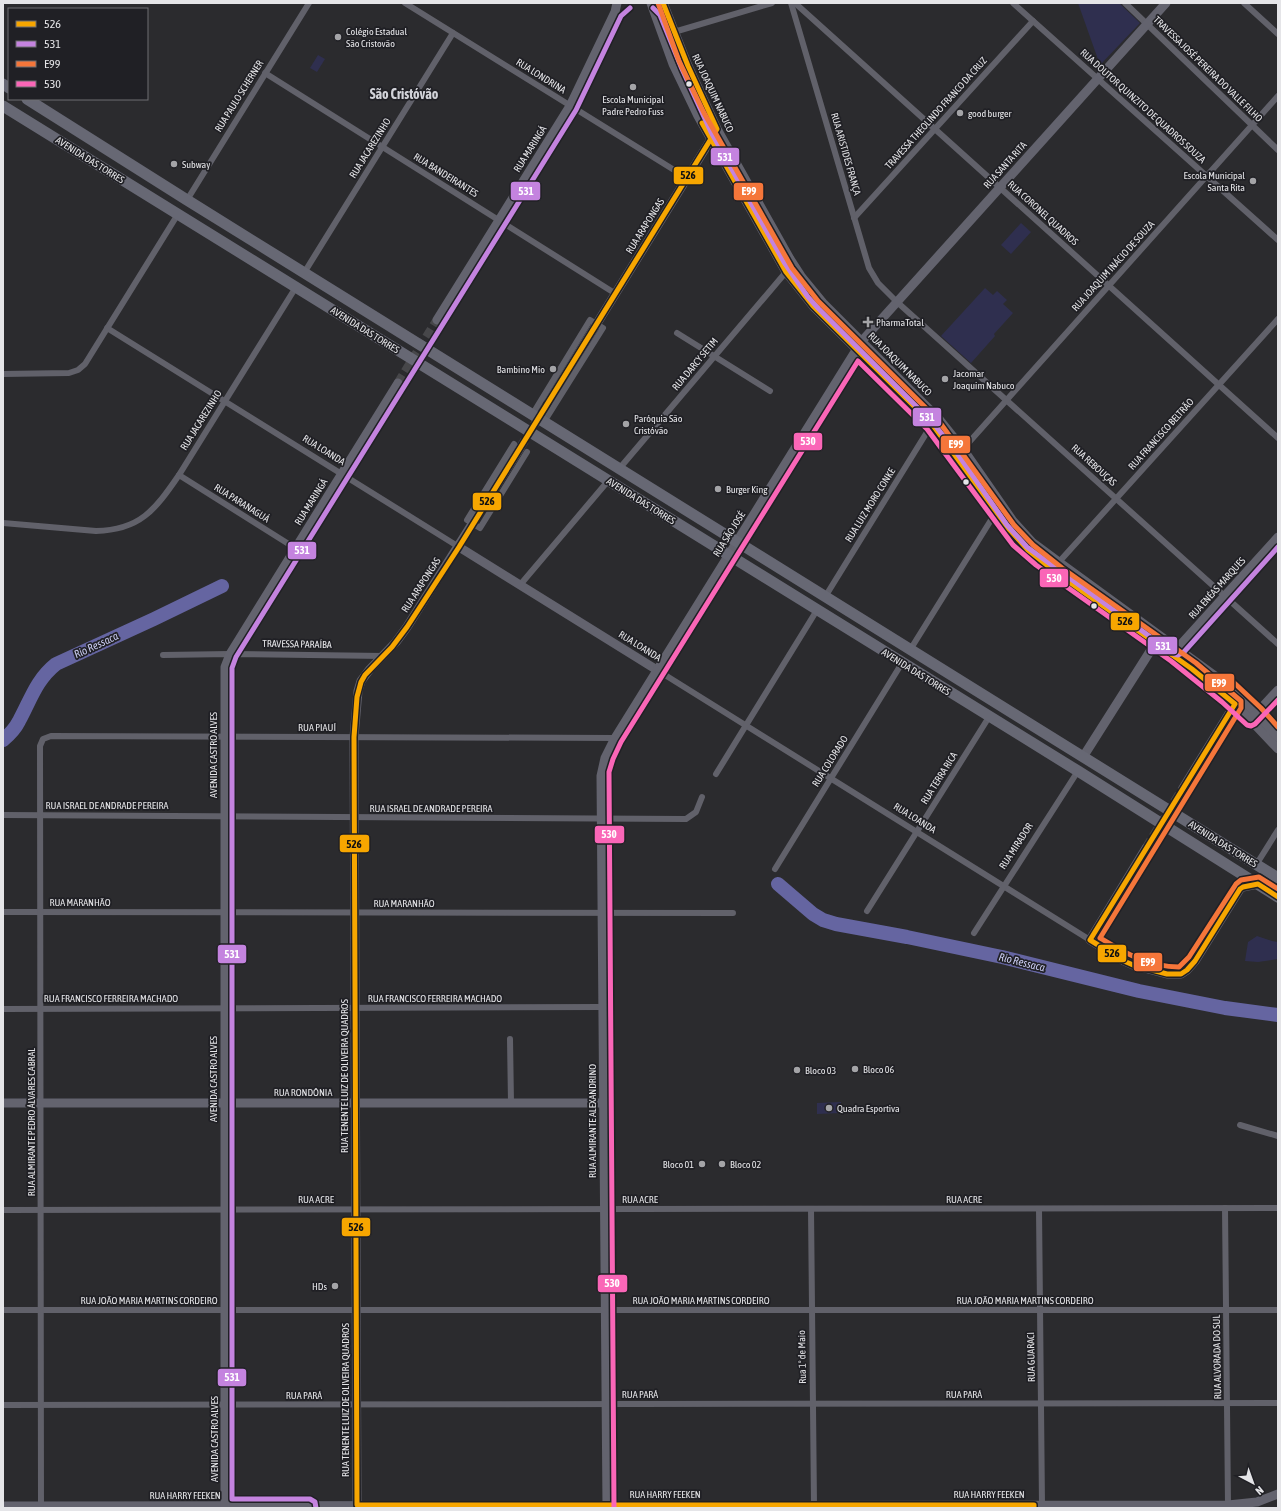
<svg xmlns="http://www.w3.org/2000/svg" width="1281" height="1511" font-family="'Asap Condensed',sans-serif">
<rect width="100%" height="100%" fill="#2b2b2e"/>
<g fill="#2f2f4f">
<polygon points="1078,3 1119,3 1140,23 1100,65"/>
<polygon points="318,55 325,59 317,72 310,68"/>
<polygon points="1021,223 1031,232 1011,254 1001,245"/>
<polygon points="985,288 993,295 997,291 1007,300 1003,304 1013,313 994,334 995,336 971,363 941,336"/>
<polygon points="1257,936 1272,941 1278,942 1278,959 1258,962 1245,961 1248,942"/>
<polygon points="841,1102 841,1113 817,1114 817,1103"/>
</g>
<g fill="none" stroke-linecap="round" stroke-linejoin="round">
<g stroke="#6565a1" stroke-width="14">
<path d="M3,740C9,735 15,729 19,721C31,699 36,680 56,664L154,619L222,586"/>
<polyline points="778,884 813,914 823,920 836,924 907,937 1002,957 1139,991 1225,1008 1278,1015"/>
</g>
<g stroke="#47474a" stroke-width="9" stroke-dasharray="9 4.5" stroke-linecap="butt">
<polyline points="398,383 437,320"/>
<polyline points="520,448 549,401"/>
<polyline points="1146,848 1183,788"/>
</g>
<g stroke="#61616a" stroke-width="6">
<polyline points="405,3 687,178"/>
<polyline points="791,3 869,268 878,283 897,302 1278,644"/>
<polyline points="795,3 1278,438"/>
<polyline points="1013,3 1278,240"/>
<polyline points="1125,3 1278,150"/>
<polyline points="1244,3 1278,34"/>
<polyline points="674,32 772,3"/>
<polyline points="265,73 616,294"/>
<polyline points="187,200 309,3"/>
<polyline points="854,218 1033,21"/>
<polyline points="304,273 453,33"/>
<polyline points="107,328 459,547"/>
<polyline points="677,333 770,391"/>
<polyline points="427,350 446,320"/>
<polyline points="3,374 69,373 78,370 85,364 178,214"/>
<polyline points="532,415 590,320 603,328 544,422"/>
<polyline points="514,444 467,520 480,528 527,452"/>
<polyline points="963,449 1278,96"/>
<polyline points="619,469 786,272"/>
<polyline points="179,475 295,548"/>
<path d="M3,523L96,531C140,530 155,510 179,475L296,287"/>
<polyline points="1059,562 1278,319"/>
<polyline points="520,585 608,481"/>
<polyline points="825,597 932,424"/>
<polyline points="910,650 996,512"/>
<polyline points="163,655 230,654 384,656"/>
<polyline points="657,670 1090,940"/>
<polyline points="716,774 817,610"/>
<polyline points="3,815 686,819 696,812 702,797"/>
<polyline points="1256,865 1278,830"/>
<polyline points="775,869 902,663"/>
<polyline points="867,911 989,717"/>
<polyline points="3,912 733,913"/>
<polyline points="974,933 1078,771"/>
<polyline points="3,1009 603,1007"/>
<polyline points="510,1039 511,1103"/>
<polyline points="1240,1125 1278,1136"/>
<polyline points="1225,1208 1228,1505"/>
<polyline points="811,1209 814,1505"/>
<polyline points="1039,1209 1042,1505"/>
<polyline points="3,1210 1278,1208"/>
<polyline points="3,1310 1278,1310"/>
<polyline points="3,1405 1278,1403"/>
<polyline points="41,1506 40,746 43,739 51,736 615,738"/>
</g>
<g stroke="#63636e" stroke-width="9">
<polyline points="651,3 673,64 698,116 786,272 813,306 932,424 950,447 1009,529 1028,550 1058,574 1206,680 1241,710 1278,749"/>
<polyline points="663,3 688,66 717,129 790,259 801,276 824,304 939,419 963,449 1013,521 1032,542 1059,562 1215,676 1246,703 1278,737"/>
<polyline points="437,320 570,106 615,12 617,3"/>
<polyline points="549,401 713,136"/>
<polyline points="459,547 657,670"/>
<polyline points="1174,652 1278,537"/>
<polyline points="1253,717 1278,690"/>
<polyline points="1083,757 1156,642"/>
<polyline points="1183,788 1235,704"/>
<polyline points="1146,848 1090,940 1124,961 1133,965 1167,974 1181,974 1187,970 1195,961 1240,889 1243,887 1258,884"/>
<polyline points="3,1103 603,1103"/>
<polyline points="357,1505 354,737 358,691 361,681 370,669 396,642 407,627 520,448"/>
<polyline points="3,1506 1228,1505 1257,1502 1278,1494"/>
<polyline points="225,1506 225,667 230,654 398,383"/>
<polyline points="607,1508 601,776 605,758 615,738 861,342 1166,3"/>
</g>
<g stroke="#676874" stroke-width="11">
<polyline points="3,84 9,88"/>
<polyline points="27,99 187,200 1278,878"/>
<polyline points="3,106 1078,771 1278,897"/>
</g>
<defs>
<g id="bus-1">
<polyline points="663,3 688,66 717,129 459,547 407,627 392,647 365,675 361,682 357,697 354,737 357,1505 1034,1505 1034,1508"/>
<polyline points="702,123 786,272 813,306 932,424 1009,529 1028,550 1058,574 1192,669 1235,704 1090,940 1124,961 1133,965 1167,974 1181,974 1187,970 1195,961 1240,889 1243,887 1258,884 1278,897"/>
</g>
<g id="bus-2">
<polyline points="653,8 660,15 682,69 711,132 784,262 808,297 819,309 934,424 957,453 1007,525 1027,547 1174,654 1178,655 1183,653 1278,547"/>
<polyline points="316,1508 315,1502 310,1499 232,1499 232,668 236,657 576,110 621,16 630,8"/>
</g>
<g id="bus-3">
<path d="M658,3L679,61L704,113L792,268L818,301L938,420L1014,525L1033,545L1062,568L1196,663L1241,701V708L1100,938C1125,953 1148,967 1179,967L1189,957L1236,884L1241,880L1259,877L1278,889"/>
<polyline points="1229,678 1261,708 1278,727"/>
</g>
<polyline id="bus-4" points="614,1508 609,772 613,759 621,742 858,361 927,429 1004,533 1013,545 1036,565 1171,661 1222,702 1247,725 1251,726 1255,724 1278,700"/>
</defs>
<use href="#bus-1" stroke="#202025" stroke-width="8"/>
<use href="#bus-2" stroke="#202025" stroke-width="8"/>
<use href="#bus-3" stroke="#202025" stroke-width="8"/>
<use href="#bus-4" stroke="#202025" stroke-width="8"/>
<use href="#bus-1" stroke="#f7a600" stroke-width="5"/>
<use href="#bus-2" stroke="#c483df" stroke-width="5"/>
<use href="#bus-3" stroke="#f5763a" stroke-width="5"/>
<use href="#bus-4" stroke="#fa66b7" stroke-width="5"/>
</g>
<g fill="#a4a4a7" stroke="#202025" stroke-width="1.5">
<circle cx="338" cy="37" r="4"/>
<circle cx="633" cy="87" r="4"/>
<circle cx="960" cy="113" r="4"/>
<circle cx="174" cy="164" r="4"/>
<circle cx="1253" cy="181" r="4"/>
<path d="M866 316h4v4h4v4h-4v4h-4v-4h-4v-4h4z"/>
<circle cx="553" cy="369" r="4"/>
<circle cx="945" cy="379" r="4"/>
<circle cx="626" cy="424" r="4"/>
<circle cx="718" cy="489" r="4"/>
<circle cx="855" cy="1069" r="4"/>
<circle cx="797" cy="1070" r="4"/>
<circle cx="829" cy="1108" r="4"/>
<circle cx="702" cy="1164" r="4"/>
<circle cx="722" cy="1164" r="4"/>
<circle cx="335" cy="1286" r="4"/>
</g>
<g fill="#e5e5e8" stroke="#202025" stroke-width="1.5">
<circle cx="689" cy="84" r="3.5"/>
<circle cx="966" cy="482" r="3.5"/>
<circle cx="1094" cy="606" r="3.5"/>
</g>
<g text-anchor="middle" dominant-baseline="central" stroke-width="3.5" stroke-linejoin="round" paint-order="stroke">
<g font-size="10" fill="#e5e5e8" stroke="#202025" text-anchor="start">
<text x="346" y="31">Colégio Estadual<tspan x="346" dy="12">São Cristovão</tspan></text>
<text x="633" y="99" text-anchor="middle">Escola Municipal<tspan x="633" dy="12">Padre Pedro Fuss</tspan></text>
<text x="968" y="113">good burger</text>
<text x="182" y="164">Subway</text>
<text x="1245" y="175" text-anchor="end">Escola Municipal<tspan x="1245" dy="12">Santa Rita</tspan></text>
<text x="876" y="322">PharmaTotal</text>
<text x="545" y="369" text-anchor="end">Bambino Mio</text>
<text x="953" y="373">Jacomar<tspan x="953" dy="12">Joaquim Nabuco</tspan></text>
<text x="634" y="418">Paróquia São<tspan x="634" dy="12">Cristóvão</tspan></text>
<text x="726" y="489">Burger King</text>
<text x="863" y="1069">Bloco 06</text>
<text x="805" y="1070">Bloco 03</text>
<text x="837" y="1108">Quadra Esportiva</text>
<text x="694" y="1164" text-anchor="end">Bloco 01</text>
<text x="730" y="1164">Bloco 02</text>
<text x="327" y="1286" text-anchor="end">HDs</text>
</g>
<g font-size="10" fill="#e5e5e8" stroke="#202025">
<text transform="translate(1208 69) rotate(44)">TRAVESSA JOSÉ PEREIRA DO VALLE FILHO</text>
<text transform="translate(541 76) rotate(32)">RUA LONDRINA</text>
<text transform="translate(713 93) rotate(65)">RUA JOAQUIM NABUCO</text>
<text transform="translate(239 96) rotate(-58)">RUA PAULO SCHERNER</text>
<text transform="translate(1143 106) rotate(42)">RUA DOUTOR QUINZITO DE QUADROS SOUZA</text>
<text transform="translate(936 113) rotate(-48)">TRAVESSA THEOLINDO FRANCO DA CRUZ</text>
<text transform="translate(370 148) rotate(-58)">RUA JACAREZINHO</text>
<text transform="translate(530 149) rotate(-58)">RUA MARINGÁ</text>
<text transform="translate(846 154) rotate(74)">RUA ARISTIDES FRANÇA</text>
<text transform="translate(90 160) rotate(32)">AVENIDA DAS TORRES</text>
<text transform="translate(1005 165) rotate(-48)">RUA SANTA RITA</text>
<text transform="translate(446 175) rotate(32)">RUA BANDEIRANTES</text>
<text transform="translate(1043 213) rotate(42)">RUA CORONEL QUADROS</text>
<text transform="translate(645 226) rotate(-58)">RUA ARAPONGAS</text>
<text transform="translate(1113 266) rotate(-48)">RUA JOAQUIM INÁCIO DE SOUZA</text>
<text transform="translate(365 330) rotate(32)">AVENIDA DAS TORRES</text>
<text transform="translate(695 364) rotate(-50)">RUA DARCY SETIM</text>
<text transform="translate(900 364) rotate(45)">RUA JOAQUIM NABUCO</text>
<text transform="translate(201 420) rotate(-58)">RUA JACAREZINHO</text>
<text transform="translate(1161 434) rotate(-48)">RUA FRANCISCO BELTRÃO</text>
<text transform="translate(324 450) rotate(32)">RUA LOANDA</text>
<text transform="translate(1094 465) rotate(42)">RUA REBOUÇAS</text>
<text transform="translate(641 501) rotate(32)">AVENIDA DAS TORRES</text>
<text transform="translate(311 502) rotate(-58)">RUA MARINGÁ</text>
<text transform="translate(242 503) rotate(32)">RUA PARANAGUÁ</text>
<text transform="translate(870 505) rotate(-58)">RUA LUIZ MORO CONKE</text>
<text transform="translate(729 534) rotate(-58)">RUA SÃO JOSÉ</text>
<text transform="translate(421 585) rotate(-57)">RUA ARAPONGAS</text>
<text transform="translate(1217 588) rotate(-48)">RUA ENÉAS MARQUES</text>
<text transform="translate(297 644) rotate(1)">TRAVESSA PARAÍBA</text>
<text transform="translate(640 646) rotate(32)">RUA LOANDA</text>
<text transform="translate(916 672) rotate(32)">AVENIDA DAS TORRES</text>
<text x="317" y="727">RUA PIAUÍ</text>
<text transform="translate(213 755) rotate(-90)">AVENIDA CASTRO ALVES</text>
<text transform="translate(830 761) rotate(-58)">RUA COLORADO</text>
<text transform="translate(939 778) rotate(-58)">RUA TERRA RICA</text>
<text x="107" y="805">RUA ISRAEL DE ANDRADE PEREIRA</text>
<text x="431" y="808">RUA ISRAEL DE ANDRADE PEREIRA</text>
<text transform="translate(915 818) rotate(32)">RUA LOANDA</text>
<text transform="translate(1223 844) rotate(32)">AVENIDA DAS TORRES</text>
<text transform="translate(1016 846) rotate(-57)">RUA MIRADOR</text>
<text x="80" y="902">RUA MARANHÃO</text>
<text x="404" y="903">RUA MARANHÃO</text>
<text x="111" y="998">RUA FRANCISCO FERREIRA MACHADO</text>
<text x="435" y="998">RUA FRANCISCO FERREIRA MACHADO</text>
<text transform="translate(344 1076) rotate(-90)">RUA TENENTE LUIZ DE OLIVEIRA QUADROS</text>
<text transform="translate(213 1079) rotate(-90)">AVENIDA CASTRO ALVES</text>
<text x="303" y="1092">RUA RONDÔNIA</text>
<text transform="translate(592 1121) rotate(-90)">RUA ALMIRANTE ALEXANDRINO</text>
<text transform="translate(31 1122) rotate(-90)">RUA ALMIRANTE PEDRO ÁLVARES CABRAL</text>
<text x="316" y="1199">RUA ACRE</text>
<text x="640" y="1199">RUA ACRE</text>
<text x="964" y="1199">RUA ACRE</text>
<text x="149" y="1300">RUA JOÃO MARIA MARTINS CORDEIRO</text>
<text x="701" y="1300">RUA JOÃO MARIA MARTINS CORDEIRO</text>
<text x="1025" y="1300">RUA JOÃO MARIA MARTINS CORDEIRO</text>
<text transform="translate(802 1357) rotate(-91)">Rua 1º de Maio</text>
<text transform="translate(1031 1357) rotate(-91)">RUA GUARACI</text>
<text transform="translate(1217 1357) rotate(-91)">RUA ALVORADA DO SUL</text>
<text x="640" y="1394">RUA PARÁ</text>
<text x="964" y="1394">RUA PARÁ</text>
<text x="304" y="1395">RUA PARÁ</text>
<text transform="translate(345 1400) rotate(-90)">RUA TENENTE LUIZ DE OLIVEIRA QUADROS</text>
<text transform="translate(214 1439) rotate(-90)">AVENIDA CASTRO ALVES</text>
<text x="665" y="1494">RUA HARRY FEEKEN</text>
<text x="989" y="1494">RUA HARRY FEEKEN</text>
<text x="185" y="1495">RUA HARRY FEEKEN</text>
</g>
<g font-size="11" font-style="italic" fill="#caccf1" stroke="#202025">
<text transform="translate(96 645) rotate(-25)">Rio Ressaca</text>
<text transform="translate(1022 962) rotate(14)">Rio Ressaca</text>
</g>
<g font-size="14" font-weight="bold" fill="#d2d3d9" stroke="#202025">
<text x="404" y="94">São Cristóvão</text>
</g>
</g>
<g stroke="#202025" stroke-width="1.5">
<rect x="710" y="147" width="30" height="19" rx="4" fill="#c483df"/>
<rect x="673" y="166" width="31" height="19" rx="4" fill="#f7a600"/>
<rect x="510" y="181" width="31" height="20" rx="4" fill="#c483df"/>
<rect x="733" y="182" width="31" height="19" rx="4" fill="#f5763a"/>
<rect x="912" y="407" width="30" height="20" rx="4" fill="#c483df"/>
<rect x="793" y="432" width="30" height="19" rx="4" fill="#fa66b7"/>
<rect x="940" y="435" width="31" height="19" rx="4" fill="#f5763a"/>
<rect x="472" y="492" width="30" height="19" rx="4" fill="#f7a600"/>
<rect x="287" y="541" width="30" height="19" rx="4" fill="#c483df"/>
<rect x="1039" y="568" width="30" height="20" rx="4" fill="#fa66b7"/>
<rect x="1110" y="612" width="30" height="19" rx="4" fill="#f7a600"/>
<rect x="1147" y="636" width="31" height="19" rx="4" fill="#c483df"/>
<rect x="1204" y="673" width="31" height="19" rx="4" fill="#f5763a"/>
<rect x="594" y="825" width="31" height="19" rx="4" fill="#fa66b7"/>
<rect x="339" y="834" width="31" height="19" rx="4" fill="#f7a600"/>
<rect x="1097" y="944" width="30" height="19" rx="4" fill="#f7a600"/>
<rect x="217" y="944" width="30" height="20" rx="4" fill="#c483df"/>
<rect x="1133" y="952" width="30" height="20" rx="4" fill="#f5763a"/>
<rect x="341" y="1217" width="30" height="20" rx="4" fill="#f7a600"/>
<rect x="597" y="1274" width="31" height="19" rx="4" fill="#fa66b7"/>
<rect x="217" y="1368" width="30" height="19" rx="4" fill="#c483df"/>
</g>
<g font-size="11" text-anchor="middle" font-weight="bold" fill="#fff">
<text x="725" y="161">531</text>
<text x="526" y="195">531</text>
<text x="749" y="195">E99</text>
<text x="927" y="421">531</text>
<text x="808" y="445">530</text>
<text x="956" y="448">E99</text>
<text x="302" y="554">531</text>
<text x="1054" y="582">530</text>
<text x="1163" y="650">531</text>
<text x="1219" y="687">E99</text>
<text x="609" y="838">530</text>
<text x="232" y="958">531</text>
<text x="1148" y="966">E99</text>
<text x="612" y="1287">530</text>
<text x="232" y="1381">531</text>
</g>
<g font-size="11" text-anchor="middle" font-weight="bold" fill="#111">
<text x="688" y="179">526</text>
<text x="487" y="505">526</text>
<text x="1125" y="625">526</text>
<text x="354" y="848">526</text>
<text x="1112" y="957">526</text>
<text x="356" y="1231">526</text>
</g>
<rect width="1281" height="1511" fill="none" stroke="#e5e5e8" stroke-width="8"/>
<rect x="8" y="8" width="140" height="92" fill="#202025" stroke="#6f6f73"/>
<rect x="16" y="21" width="20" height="6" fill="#f7a600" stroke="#6f6f73"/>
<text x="44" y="28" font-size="12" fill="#e5e5e8">526</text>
<rect x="16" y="41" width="20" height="6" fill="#c483df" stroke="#6f6f73"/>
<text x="44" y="48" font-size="12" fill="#e5e5e8">531</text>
<rect x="16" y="61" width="20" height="6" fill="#f5763a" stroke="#6f6f73"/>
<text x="44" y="68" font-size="12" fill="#e5e5e8">E99</text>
<rect x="16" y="81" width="20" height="6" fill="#fa66b7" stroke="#6f6f73"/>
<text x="44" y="88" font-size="12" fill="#e5e5e8">530</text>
<g transform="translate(1253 1483) rotate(139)" stroke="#202025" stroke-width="3" paint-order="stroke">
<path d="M0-3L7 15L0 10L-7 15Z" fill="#e5e5e8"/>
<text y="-6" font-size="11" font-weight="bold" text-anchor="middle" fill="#e5e5e8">N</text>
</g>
</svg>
